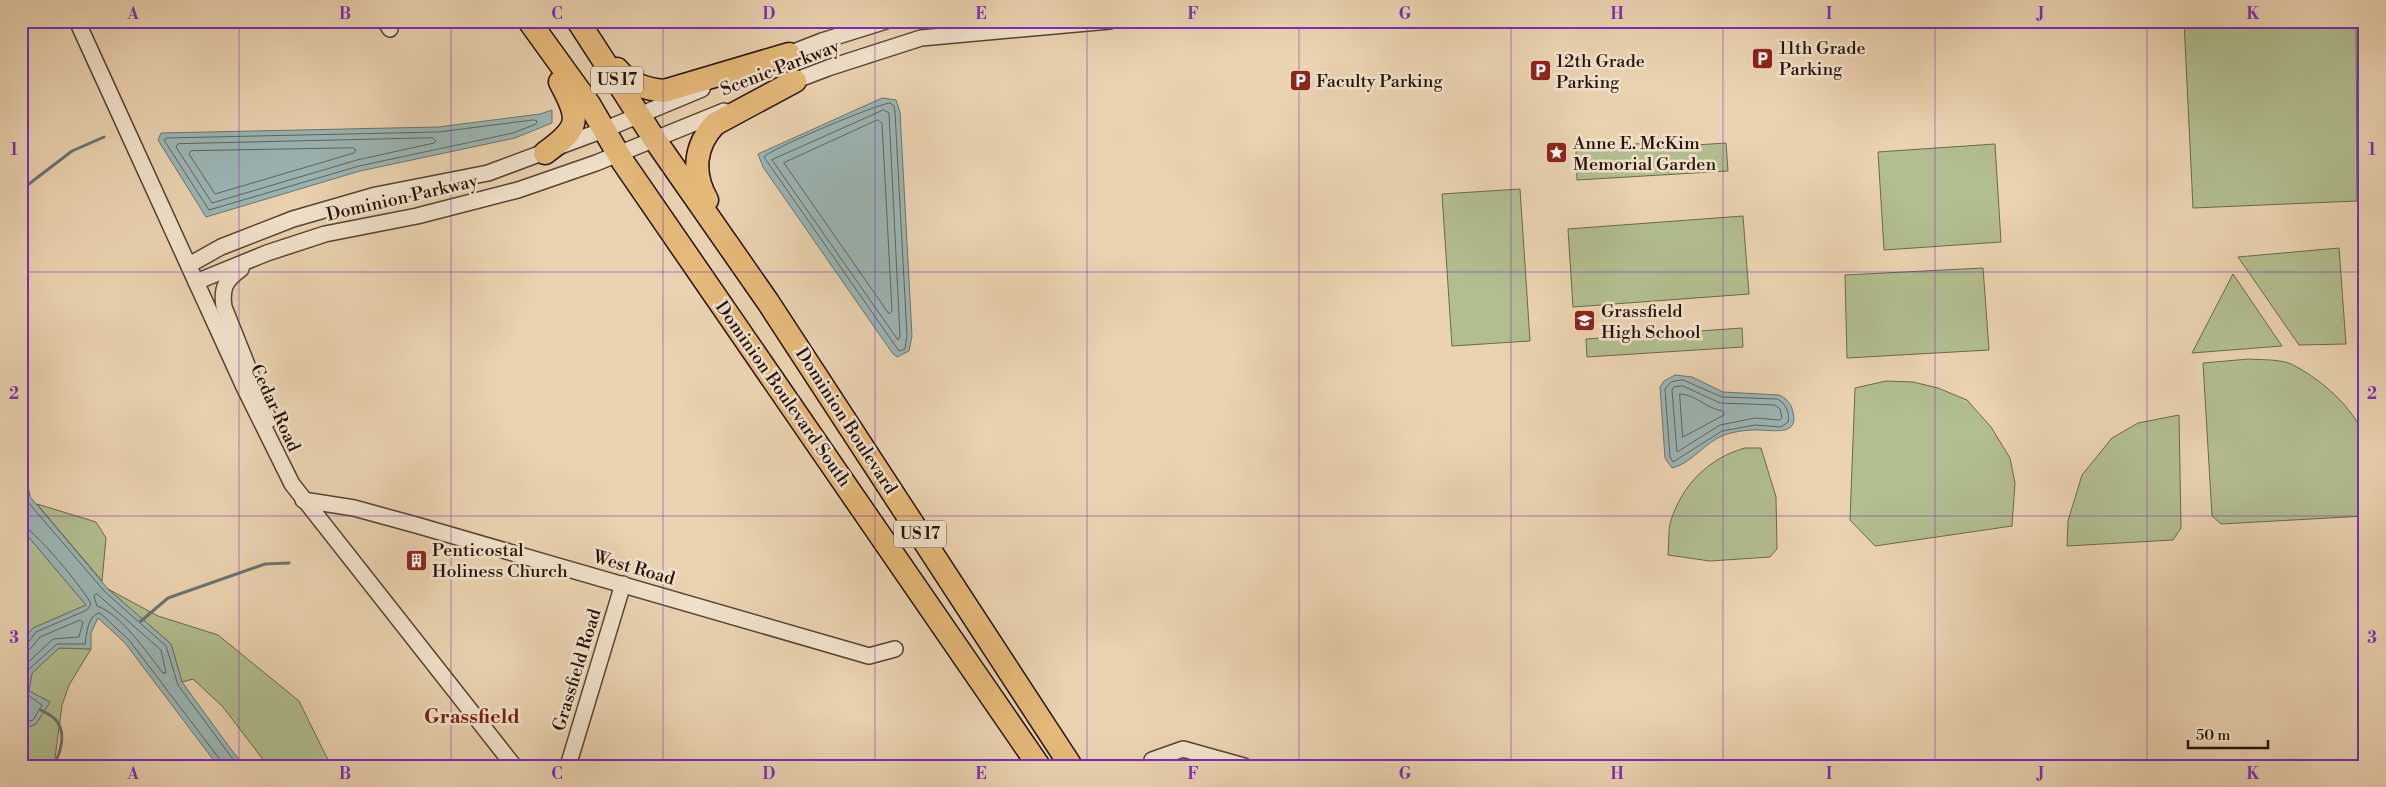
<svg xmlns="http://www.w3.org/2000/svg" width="2386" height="787" font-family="'Libre Bodoni',serif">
<rect width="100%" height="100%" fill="#ebd3b1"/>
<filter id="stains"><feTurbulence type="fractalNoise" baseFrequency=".004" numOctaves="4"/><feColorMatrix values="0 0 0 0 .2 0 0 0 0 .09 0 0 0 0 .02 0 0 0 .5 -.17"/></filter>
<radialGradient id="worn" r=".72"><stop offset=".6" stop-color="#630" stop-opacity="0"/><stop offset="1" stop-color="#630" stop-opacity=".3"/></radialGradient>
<g fill="#b2be90" stroke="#6c684c">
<polygon points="2184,21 2356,21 2357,201 2193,208"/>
<polygon points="1664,142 1665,147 1726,143 1728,171 1577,180 1576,151 1635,147 1635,144"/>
<polygon points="1995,144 2001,242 1884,250 1878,152"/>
<polygon points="1520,189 1530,341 1452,346 1442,194"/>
<polygon points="1743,216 1749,294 1573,307 1568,229"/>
<polygon points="2339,248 2346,344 2299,345 2238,257"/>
<polygon points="1983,268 1989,350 1847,358 1845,275"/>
<polygon points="2233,274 2282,346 2192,353"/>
<polygon points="1742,328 1743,347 1587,357 1586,339"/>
<polygon points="21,343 25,472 30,496 21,486"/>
<path d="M2249,359C2261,360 2280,359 2291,364C2321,379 2352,406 2365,437V516L2221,524L2212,516L2203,363Z"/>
<polygon points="1886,381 1913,382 1938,388 1967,400 1991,427 2010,458 2015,483 2012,526 1875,546 1850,520 1855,388"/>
<polygon points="2179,415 2181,528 2173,540 2067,546 2068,521 2082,475 2112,438 2138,423"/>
<path d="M1745,448H1761L1776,497L1777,549L1770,557L1710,561L1668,555C1669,544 1668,530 1671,520C1683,484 1709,458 1745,448Z"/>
<polygon points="37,504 96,522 106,538 102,581"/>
<polygon points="21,528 86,605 33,628 21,643"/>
<polygon points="108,589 158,616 218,635 299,701 331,766 268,766 223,707 193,679 182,682 171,644"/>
<polygon points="59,648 91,649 69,685 62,705 54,766 21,766 21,730 36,724 50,702 29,691 32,673"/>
</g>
<g fill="#9bb6b5" stroke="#6c7470">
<polygon points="882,98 896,100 900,112 912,336 909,351 897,357 893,354 763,167 758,154"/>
<polygon points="552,110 552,123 515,138 360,171 206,217 158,140 161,133 438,127 540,114"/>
<path d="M1675,375L1692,377L1723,392L1779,395C1786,398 1791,403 1793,412C1800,438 1769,429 1754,430C1744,430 1733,432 1724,435C1705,442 1691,464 1672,468L1665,458L1660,387L1664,381Z"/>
<polygon points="21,486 108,589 171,644 182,682 233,752 245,766 218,766 125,643 98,618 91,633 91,649 59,648 32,673 29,691 50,702 36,724 21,730 21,643 33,628 86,605 21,528"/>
</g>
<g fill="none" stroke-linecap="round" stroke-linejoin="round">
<g stroke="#60645f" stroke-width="1">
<path d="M890,103L894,106L895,112L907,336L905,349L899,351L764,157C770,149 877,104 890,103Z"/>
<polygon points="884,110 889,113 900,336 898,340 772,160"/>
<polygon points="534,120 537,121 536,124 513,133 359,166 209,210 164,140 167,138 438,132"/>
<polygon points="878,120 882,123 892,311 889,314 784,163"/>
<polygon points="433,138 436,141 434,143 357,160 212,203 176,147 178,144"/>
<polygon points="353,148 356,150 354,153 215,194 189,154 191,151"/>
<path d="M1683,380L1722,397L1777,399C1786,403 1790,413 1788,422L1781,427L1755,425L1722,431L1673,462L1670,457L1665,389L1671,382Z"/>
<polygon points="1683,386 1720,403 1775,405 1780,409 1782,418 1780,420 1755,418 1720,425 1677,452 1672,390 1674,387"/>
<path d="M1680,394C1695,394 1707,409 1723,411L1724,415L1683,437Z"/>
<polyline points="21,494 105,592 166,646 178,685 238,766"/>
<path d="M21,525C32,526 86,592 91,604L87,610L36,632L27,644L21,645"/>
<path d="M97,594L161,650L166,673H163C147,653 121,614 97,606L94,596Z"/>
<polyline points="21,652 30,649 40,637 80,620 83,622 79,637 53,639 21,669"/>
<path d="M21,724L33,720L42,705L25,693L28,670L57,644H85C87,634 87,615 100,613L129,640L221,761L222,766"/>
</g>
<g stroke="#6c7470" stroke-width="3">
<polyline points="21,190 72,151 104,137"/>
<polyline points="141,621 168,598 265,564 289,563"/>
<path d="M41,710C46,713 52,716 55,719C67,731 61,753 53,766"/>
</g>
<defs>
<g id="minor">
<polyline points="77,21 244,387 292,484 514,766"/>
<polyline points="385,21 390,29"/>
<polyline points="781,57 822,41 886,21"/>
<polyline points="786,84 828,68 921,38 1110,21"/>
<polyline points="189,265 221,247 293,219 376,195 488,173 606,129 702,89"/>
<path d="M241,269C226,280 221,287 224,307L269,420"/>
<polyline points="196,282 267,253 325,234 417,216 518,190 596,163 724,111"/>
<polyline points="303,500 354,508 416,525 869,656 895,649"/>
<polyline points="1152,760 1183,749 1244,766"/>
<polyline points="568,766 623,584"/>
</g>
<g id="highway">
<polyline points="529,21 589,104 623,162 1039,766"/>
<polyline points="578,21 655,140 768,302 1071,766"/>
<path d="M617,69C630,84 645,89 664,91L789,54"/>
<path d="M545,153C581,127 580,120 560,82"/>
<path d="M707,200C692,174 694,146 715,124L795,81"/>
</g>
</defs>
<use href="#minor" stroke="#564233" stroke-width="18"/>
<use href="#highway" stroke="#251109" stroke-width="25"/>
<use href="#minor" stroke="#f2e2cc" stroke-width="15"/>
<use href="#highway" stroke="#e6ba78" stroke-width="22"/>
</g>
<path fill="none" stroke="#7b2cbf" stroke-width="1" stroke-opacity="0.55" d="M239,21V766M451,21V766M663,21V766M875,21V766M1087,21V766M1299,21V766M1511,21V766M1723,21V766M1935,21V766M2147,21V766M21,272H2365M21,516H2365"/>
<defs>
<symbol id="parking-square" viewBox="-11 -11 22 22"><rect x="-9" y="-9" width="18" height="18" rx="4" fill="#8f2418" stroke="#f2e2cc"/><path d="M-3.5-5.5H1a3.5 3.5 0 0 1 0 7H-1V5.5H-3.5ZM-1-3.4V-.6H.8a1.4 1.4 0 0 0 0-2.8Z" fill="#fff"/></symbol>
<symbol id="sight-square" viewBox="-11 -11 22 22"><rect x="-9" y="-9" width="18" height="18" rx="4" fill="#8f2418" stroke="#f2e2cc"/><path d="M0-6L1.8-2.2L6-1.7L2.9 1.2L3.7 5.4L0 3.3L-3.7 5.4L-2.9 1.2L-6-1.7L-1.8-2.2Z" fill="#fff"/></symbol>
<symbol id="school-square" viewBox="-11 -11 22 22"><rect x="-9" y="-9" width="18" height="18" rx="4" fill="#8f2418" stroke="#f2e2cc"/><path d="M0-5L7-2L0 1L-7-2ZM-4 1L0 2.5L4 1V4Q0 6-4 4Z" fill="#fff"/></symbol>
<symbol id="building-square" viewBox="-11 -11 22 22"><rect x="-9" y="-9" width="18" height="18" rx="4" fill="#8f2418" stroke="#f2e2cc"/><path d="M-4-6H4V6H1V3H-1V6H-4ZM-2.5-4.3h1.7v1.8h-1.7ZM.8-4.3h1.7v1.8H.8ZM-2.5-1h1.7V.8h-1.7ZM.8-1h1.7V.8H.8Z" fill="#fff"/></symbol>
</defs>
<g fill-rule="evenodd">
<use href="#parking-square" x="1750" y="46" width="25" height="25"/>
<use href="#parking-square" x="1528" y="58" width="25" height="25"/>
<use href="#parking-square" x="1288" y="68" width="25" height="25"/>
<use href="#sight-square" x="1544" y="140" width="25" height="25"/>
<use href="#school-square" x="1572" y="308" width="25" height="25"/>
<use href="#building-square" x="404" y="548" width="25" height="25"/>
</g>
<g text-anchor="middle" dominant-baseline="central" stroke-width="5" stroke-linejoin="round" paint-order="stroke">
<g fill="#f2e2cc" stroke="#625044" stroke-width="1">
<rect x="591" y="66.5" width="52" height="27" rx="4"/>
<rect x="894" y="520.5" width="52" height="27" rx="4"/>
</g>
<g font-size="16" font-weight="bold" fill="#251109">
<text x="617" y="80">US 17</text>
<text x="920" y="534">US 17</text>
</g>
<g font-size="18" fill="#251109" stroke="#f2e2cc" text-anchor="start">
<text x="1779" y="48">11th Grade<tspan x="1779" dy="21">Parking</tspan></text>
<text x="1556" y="61">12th Grade<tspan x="1556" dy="21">Parking</tspan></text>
<text x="1316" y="81">Faculty Parking</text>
<text x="1573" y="143">Anne E. McKim<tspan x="1573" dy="21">Memorial Garden</tspan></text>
<text x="1601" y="311">Grassfield<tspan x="1601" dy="21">High School</tspan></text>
<text x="432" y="550">Penticostal<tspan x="432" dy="21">Holiness Church</tspan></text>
</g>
<g font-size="18" fill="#251109" stroke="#f2e2cc">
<text transform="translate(780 68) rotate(-21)">Scenic Parkway</text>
<text transform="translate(402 198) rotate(-13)">Dominion Parkway</text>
<text transform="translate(783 394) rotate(55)">Dominion Boulevard South</text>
<text transform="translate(275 408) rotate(65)">Cedar Road</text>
<text transform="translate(846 421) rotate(57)">Dominion Boulevard</text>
<text transform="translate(634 568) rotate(16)">West Road</text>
<text transform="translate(577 670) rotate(-73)">Grassfield Road</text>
</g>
<g font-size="20" font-weight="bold" fill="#7a1f14" stroke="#f2e2cc">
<text x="472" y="717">Grassfield</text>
</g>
</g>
<rect width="2386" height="787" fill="none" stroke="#ebd3b1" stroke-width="55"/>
<path d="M2188 740v8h80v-8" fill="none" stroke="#251109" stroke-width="2.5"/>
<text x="2196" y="740" font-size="15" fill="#251109" stroke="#f2e2cc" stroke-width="4" paint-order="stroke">50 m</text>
<rect x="28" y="28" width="2330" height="732" fill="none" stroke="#7b2cbf" stroke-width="2"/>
<g font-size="16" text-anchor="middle" font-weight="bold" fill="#7b2cbf">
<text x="133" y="19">A</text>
<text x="345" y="19">B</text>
<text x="557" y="19">C</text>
<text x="769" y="19">D</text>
<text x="981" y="19">E</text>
<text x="1193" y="19">F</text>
<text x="1405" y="19">G</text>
<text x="1617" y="19">H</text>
<text x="1829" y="19">I</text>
<text x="2041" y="19">J</text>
<text x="2253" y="19">K</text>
<text x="14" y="155">1</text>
<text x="2372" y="155">1</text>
<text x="14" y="399">2</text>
<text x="2372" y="399">2</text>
<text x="14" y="643">3</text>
<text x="2372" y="643">3</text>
<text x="133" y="779">A</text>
<text x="345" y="779">B</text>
<text x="557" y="779">C</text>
<text x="769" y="779">D</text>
<text x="981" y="779">E</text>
<text x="1193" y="779">F</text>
<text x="1405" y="779">G</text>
<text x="1617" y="779">H</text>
<text x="1829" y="779">I</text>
<text x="2041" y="779">J</text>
<text x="2253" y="779">K</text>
</g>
<rect width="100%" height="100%" filter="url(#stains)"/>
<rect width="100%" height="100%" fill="url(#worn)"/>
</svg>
